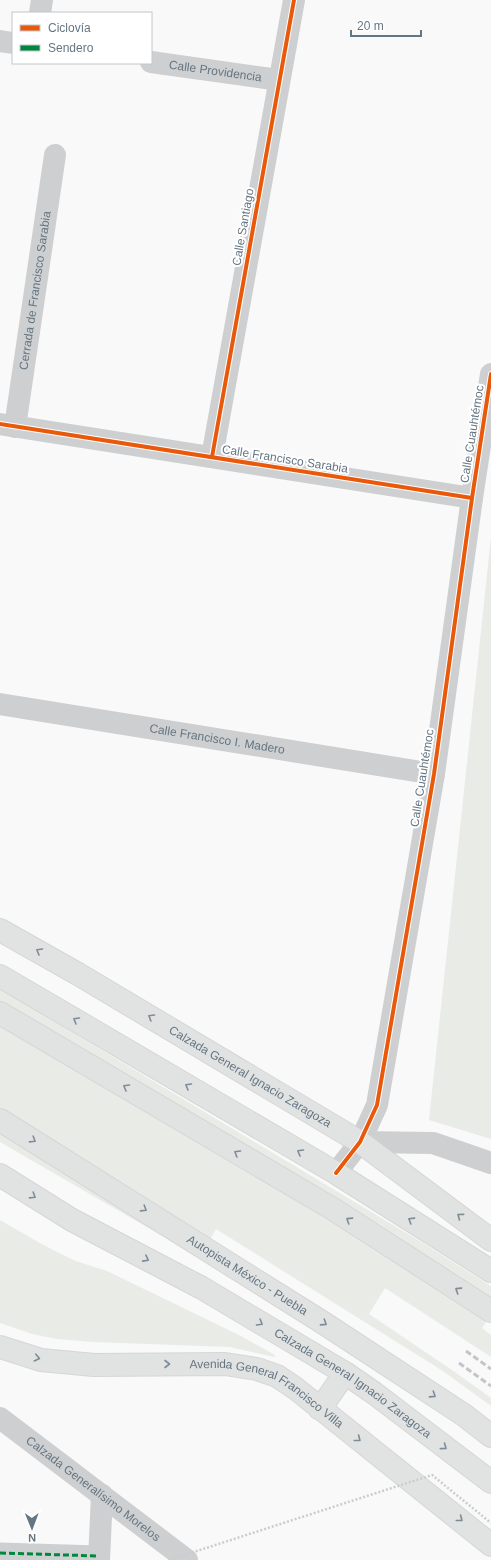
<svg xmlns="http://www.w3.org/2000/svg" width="491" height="1560" font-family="Arial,sans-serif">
<rect width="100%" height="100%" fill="#f9f9f9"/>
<g fill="#e8ebe6">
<polygon points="491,537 491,1139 429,1120"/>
<polygon points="0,989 418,1240 491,1286 491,1315 482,1328 491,1335 491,1357 385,1288 369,1314 452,1370 491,1398 491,1406 443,1371 216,1229 200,1258 0,1142"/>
<polygon points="0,1220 38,1242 59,1253 76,1261 107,1271 239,1335 275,1355 274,1357 230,1347 93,1342 57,1339 32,1334 0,1323"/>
</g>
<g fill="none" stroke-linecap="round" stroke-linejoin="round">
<defs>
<g id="secondary">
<path id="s5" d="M0,930L78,974L360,1142L491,1240"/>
<path id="s6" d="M0,1347L41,1360L94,1365L225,1364L257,1369L277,1376L295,1388L491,1545"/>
</g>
<g id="trunk">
<polyline points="0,976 336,1173 491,1271"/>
<path id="s7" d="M0,1175L72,1220L202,1288L345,1373L374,1393L491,1482"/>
<polyline points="320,1409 345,1373"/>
</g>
<g id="motorway">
<polyline points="0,1013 333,1209 491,1311"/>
<path id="s8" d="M0,1120L322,1322L464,1415L491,1436"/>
</g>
</defs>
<use href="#secondary" stroke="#d5d6d7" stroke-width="24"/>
<use href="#trunk" stroke="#d5d6d6" stroke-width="24"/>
<use href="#motorway" stroke="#d5d6d6" stroke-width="24"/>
<polyline stroke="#cecfd0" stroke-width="21" points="0,1553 99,1556"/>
<g stroke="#cecfd0" stroke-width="22">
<polyline points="40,13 42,0"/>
<polyline points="0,41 13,43"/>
<path id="s1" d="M151,62L279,80"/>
<polyline points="0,424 472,498"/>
<path id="s2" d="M15,427L55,155"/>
<polyline points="212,457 294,0"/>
<path id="s3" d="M0,704L434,774"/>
<polyline points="360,1142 433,1143 491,1163"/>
<polyline points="336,1173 360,1142 377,1105 434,774 472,498 491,374"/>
<polyline points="99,1560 102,1495"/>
</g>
<path stroke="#cecfd0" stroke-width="22" id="s4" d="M0,1418L187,1560"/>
<use href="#secondary" stroke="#e1e2e2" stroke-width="22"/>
<use href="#trunk" stroke="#e1e2e2" stroke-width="22"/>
<use href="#motorway" stroke="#e1e2e2" stroke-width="22"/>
<g stroke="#c3c5c6" stroke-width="3" stroke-dasharray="6 3" stroke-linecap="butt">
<polyline points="466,1351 491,1369"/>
<polyline points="459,1363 491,1386"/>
</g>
<polyline stroke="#cbcccd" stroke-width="2.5" stroke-dasharray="2 2" stroke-linecap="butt" points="169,1560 432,1475 491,1523"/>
<polyline stroke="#00873e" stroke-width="3" stroke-dasharray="6 3" stroke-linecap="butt" points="0,1553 99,1556"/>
<defs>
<g id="cycleway">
<polyline points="0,424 472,498"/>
<polyline points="212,457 294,0"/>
<polyline points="336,1173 360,1142 377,1105 434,774 472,498 491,374"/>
</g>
</defs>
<use href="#cycleway" stroke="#fff" stroke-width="6"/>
<use href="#cycleway" stroke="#e8590c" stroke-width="4"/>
</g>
<defs><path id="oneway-chevron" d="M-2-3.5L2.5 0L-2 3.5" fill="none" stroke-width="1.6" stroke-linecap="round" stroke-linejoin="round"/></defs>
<g stroke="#7e8c96">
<use href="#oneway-chevron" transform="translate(39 951) rotate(-150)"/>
<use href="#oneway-chevron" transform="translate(151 1017) rotate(-149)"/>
<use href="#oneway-chevron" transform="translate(76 1020) rotate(-150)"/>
<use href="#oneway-chevron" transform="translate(188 1086) rotate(-150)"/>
<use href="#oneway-chevron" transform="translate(126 1087) rotate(-150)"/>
<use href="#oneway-chevron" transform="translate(33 1140) rotate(32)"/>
<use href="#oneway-chevron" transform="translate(300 1152) rotate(-150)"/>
<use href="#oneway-chevron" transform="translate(237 1153) rotate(-149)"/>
<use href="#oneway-chevron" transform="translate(33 1196) rotate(32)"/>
<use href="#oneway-chevron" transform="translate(144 1209) rotate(32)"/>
<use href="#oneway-chevron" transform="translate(460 1216) rotate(-143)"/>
<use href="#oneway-chevron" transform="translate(349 1220) rotate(-147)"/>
<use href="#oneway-chevron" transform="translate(411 1220) rotate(-148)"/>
<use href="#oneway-chevron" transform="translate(146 1259) rotate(28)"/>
<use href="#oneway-chevron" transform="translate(458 1290) rotate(-147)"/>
<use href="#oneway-chevron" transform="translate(260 1323) rotate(31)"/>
<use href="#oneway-chevron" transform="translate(324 1323) rotate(33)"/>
<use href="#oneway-chevron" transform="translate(37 1358) rotate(13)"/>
<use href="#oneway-chevron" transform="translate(167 1364)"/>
<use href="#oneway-chevron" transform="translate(433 1395) rotate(33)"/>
<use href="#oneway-chevron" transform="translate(358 1439) rotate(38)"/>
<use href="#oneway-chevron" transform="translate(444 1447) rotate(37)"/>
<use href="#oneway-chevron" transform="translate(460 1519) rotate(38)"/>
</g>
<g text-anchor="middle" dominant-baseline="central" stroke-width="4" stroke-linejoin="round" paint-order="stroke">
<g font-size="12" fill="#657683" stroke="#fff">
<text stroke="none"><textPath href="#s1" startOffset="65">Calle Providencia</textPath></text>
<text transform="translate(243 227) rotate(-80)">Calle Santiago</text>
<text stroke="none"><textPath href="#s2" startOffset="138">Cerrada de Francisco Sarabia</textPath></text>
<text transform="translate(472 434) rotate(-81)">Calle Cuauhtémoc</text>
<text transform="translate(285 459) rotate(9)">Calle Francisco Sarabia</text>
<text stroke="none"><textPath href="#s3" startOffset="220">Calle Francisco I. Madero</textPath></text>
<text transform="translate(422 778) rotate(-81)">Calle Cuauhtémoc</text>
<text stroke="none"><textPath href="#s5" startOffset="290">Calzada General Ignacio Zaragoza</textPath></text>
<text stroke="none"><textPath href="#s8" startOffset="292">Autopista México - Puebla</textPath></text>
<text stroke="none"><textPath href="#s7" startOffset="410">Calzada General Ignacio Zaragoza</textPath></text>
<text stroke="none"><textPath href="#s6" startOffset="277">Avenida General Francisco Villa</textPath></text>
<text stroke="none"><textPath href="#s4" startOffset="117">Calzada Generalísimo Morelos</textPath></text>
</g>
</g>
<rect x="12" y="12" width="140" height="52" fill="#ffffff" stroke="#c1c8cd"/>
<rect x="20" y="25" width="20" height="6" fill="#e8590c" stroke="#c1c8cd"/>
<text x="48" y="32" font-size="12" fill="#657683">Ciclovía</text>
<rect x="20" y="45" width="20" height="6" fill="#00873e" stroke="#c1c8cd"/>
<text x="48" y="52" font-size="12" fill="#657683">Sendero</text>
<g transform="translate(32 1528) rotate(179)" stroke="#ffffff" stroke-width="3" paint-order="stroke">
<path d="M0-3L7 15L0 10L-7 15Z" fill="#657683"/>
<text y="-6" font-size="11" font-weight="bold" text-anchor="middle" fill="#657683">N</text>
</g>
<path d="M351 30v6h70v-6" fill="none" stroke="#657683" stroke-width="2"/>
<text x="357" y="30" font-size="12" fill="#657683" stroke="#ffffff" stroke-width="3" paint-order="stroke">20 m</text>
</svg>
